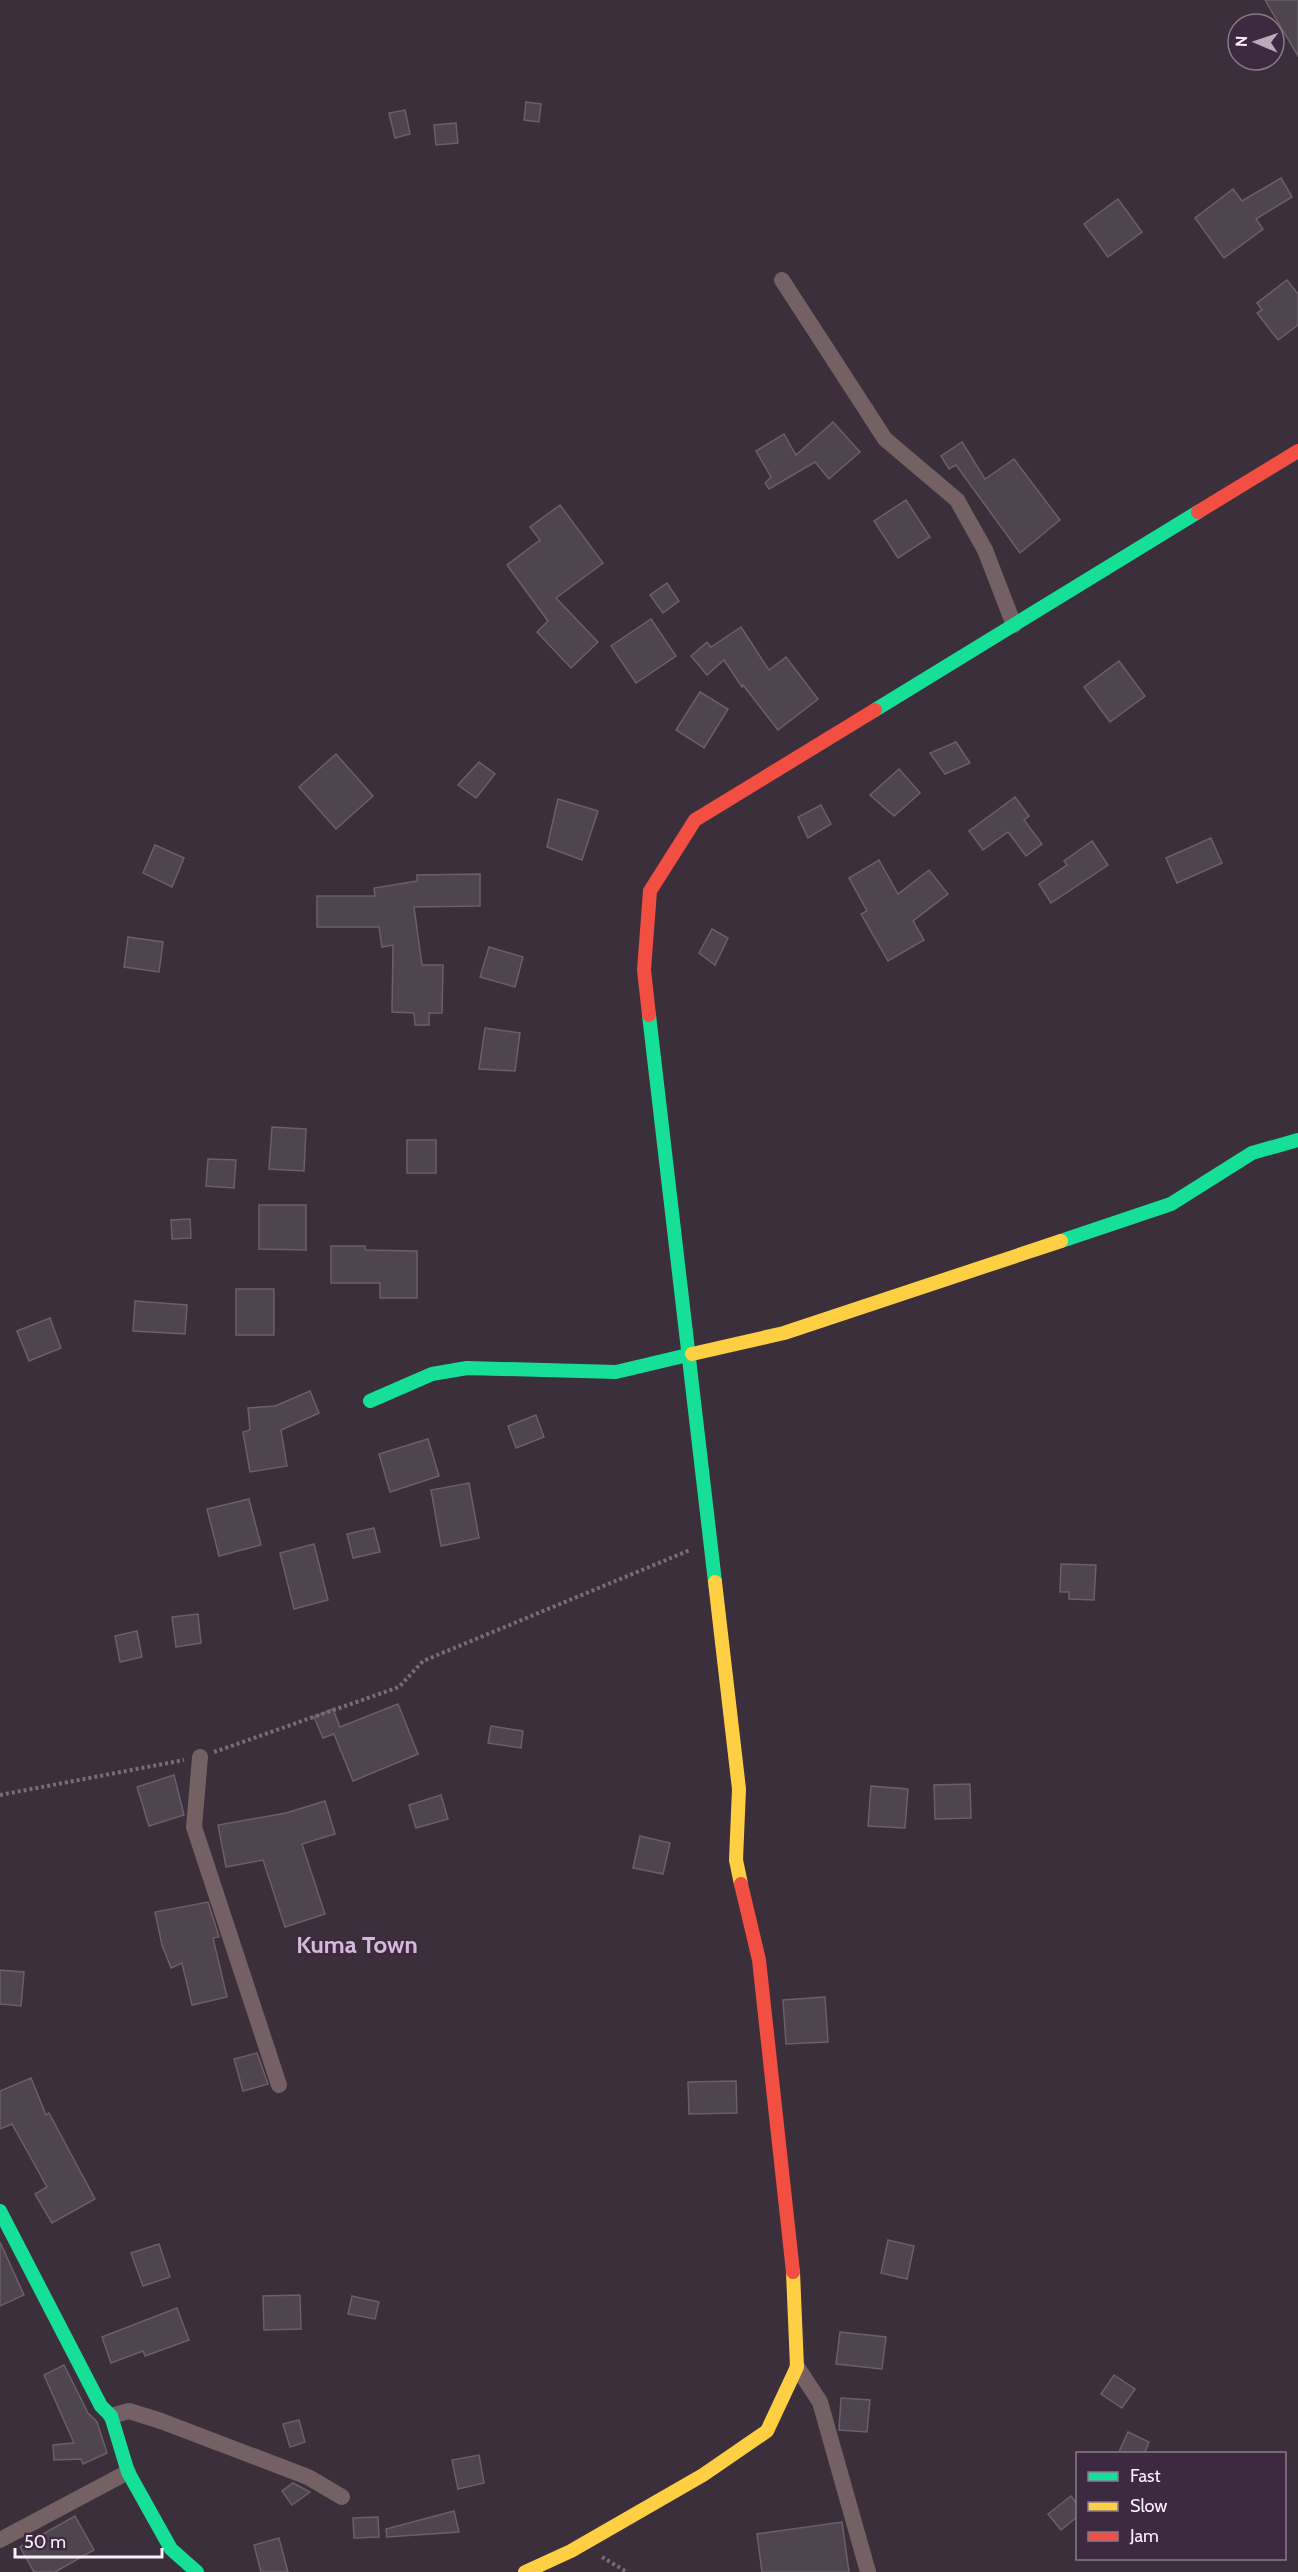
<svg xmlns="http://www.w3.org/2000/svg" width="1298" height="2572" font-family="Cabin,sans-serif">
<rect width="100%" height="100%" fill="#3a2f3b"/>
<g fill="#4f454e" stroke="#6a5f6a" stroke-width="1.5">
<polygon points="1265,0 1298,0 1298,56"/>
<polygon points="526,102 541,104 539,122 524,120"/>
<polygon points="405,110 410,134 395,138 389,113"/>
<polygon points="456,123 458,143 436,145 434,125"/>
<polygon points="1281,178 1292,197 1256,219 1263,229 1224,258 1195,218 1233,189 1242,201"/>
<polygon points="1118,199 1142,232 1108,257 1084,224"/>
<polygon points="1287,280 1298,294 1298,325 1278,340 1257,313 1262,310 1257,303"/>
<polygon points="833,422 860,452 829,479 815,462 769,489 765,483 771,477 756,451 784,434 796,455"/>
<polygon points="962,442 985,479 1014,459 1060,520 1020,553 956,465 949,469 941,456"/>
<polygon points="906,500 930,537 898,558 874,521"/>
<polygon points="560,505 603,563 556,598 598,642 571,668 537,632 548,621 507,565 540,540 530,527"/>
<polygon points="667,583 679,601 663,613 650,595"/>
<polygon points="651,619 676,656 636,683 611,646"/>
<polygon points="741,627 769,670 786,657 818,699 778,730 743,685 742,687 724,660 707,675 691,656 707,642 711,647"/>
<polygon points="1119,661 1145,696 1110,722 1084,687"/>
<polygon points="700,692 728,709 704,748 676,730"/>
<polygon points="956,742 970,763 945,774 930,753"/>
<polygon points="336,754 373,796 336,829 299,787"/>
<polygon points="479,762 495,774 476,798 458,785"/>
<polygon points="899,769 920,793 894,816 870,795"/>
<polygon points="1015,797 1029,816 1024,820 1042,844 1026,856 1008,832 983,850 969,831"/>
<polygon points="558,799 598,811 582,860 547,847"/>
<polygon points="821,805 831,824 808,838 798,817"/>
<polygon points="1211,838 1222,863 1177,883 1166,858"/>
<polygon points="1092,841 1108,865 1051,903 1039,884 1067,865 1064,861"/>
<polygon points="155,845 184,858 172,887 143,873"/>
<polygon points="879,860 898,894 929,870 948,894 913,921 924,940 888,961 861,914 867,911 849,878"/>
<polygon points="480,874 480,906 414,907 422,965 443,965 442,1013 429,1013 429,1025 415,1025 414,1013 392,1012 393,945 382,947 379,927 317,927 317,896 375,896 374,888 417,881 417,875"/>
<polygon points="712,929 728,938 715,965 699,953"/>
<polygon points="128,937 163,942 159,972 124,967"/>
<polygon points="489,947 523,957 515,987 480,977"/>
<polygon points="485,1028 520,1033 515,1071 479,1069"/>
<polygon points="272,1127 306,1129 304,1171 269,1169"/>
<rect x="407" y="1140" width="29" height="33"/>
<polygon points="208,1159 236,1160 234,1188 206,1186"/>
<polygon points="259,1205 306,1205 306,1250 259,1249"/>
<polygon points="190,1219 191,1238 172,1239 171,1220"/>
<polygon points="331,1246 365,1246 365,1250 417,1251 417,1298 380,1298 380,1283 331,1283"/>
<rect x="236" y="1289" width="38" height="46"/>
<polygon points="135,1301 187,1305 185,1334 133,1331"/>
<polygon points="50,1318 61,1348 29,1361 17,1331"/>
<polygon points="310,1391 319,1413 281,1430 287,1466 250,1472 243,1432 250,1430 248,1408 275,1406"/>
<polygon points="536,1415 544,1437 516,1448 508,1426"/>
<polygon points="428,1439 439,1476 390,1492 379,1454"/>
<polygon points="469,1483 479,1538 441,1546 431,1490"/>
<polygon points="249,1499 261,1545 219,1556 207,1509"/>
<polygon points="374,1528 380,1552 353,1558 347,1534"/>
<polygon points="314,1544 328,1600 294,1609 280,1553"/>
<polygon points="1061,1564 1096,1565 1094,1600 1069,1599 1069,1592 1060,1592"/>
<polygon points="198,1614 201,1643 176,1647 172,1617"/>
<polygon points="137,1631 142,1657 120,1662 115,1636"/>
<polygon points="398,1704 418,1754 353,1781 334,1734 323,1738 314,1717 333,1709 340,1727"/>
<polygon points="491,1726 523,1731 521,1748 488,1743"/>
<polygon points="174,1775 184,1815 149,1826 137,1787"/>
<polygon points="970,1784 971,1818 935,1819 934,1785"/>
<polygon points="871,1786 908,1789 905,1828 868,1826"/>
<polygon points="441,1795 448,1819 416,1828 409,1805"/>
<polygon points="325,1801 335,1834 302,1844 325,1914 285,1927 263,1860 226,1867 218,1825 286,1813"/>
<polygon points="640,1836 670,1843 663,1874 633,1868"/>
<polygon points="208,1902 219,1937 213,1938 227,1997 192,2005 182,1963 171,1968 162,1945 155,1912"/>
<polygon points="0,1970 24,1972 21,2006 0,2004"/>
<polygon points="825,1997 828,2042 786,2044 783,2000"/>
<polygon points="257,2053 268,2084 243,2091 234,2059"/>
<polygon points="31,2078 46,2115 49,2113 95,2199 52,2223 35,2194 47,2187 12,2124 0,2129 0,2091"/>
<polygon points="736,2081 737,2113 689,2114 688,2082"/>
<polygon points="888,2240 914,2246 907,2279 881,2273"/>
<polygon points="0,2242 24,2295 0,2306"/>
<polygon points="159,2244 170,2277 143,2286 131,2253"/>
<polygon points="300,2295 301,2329 264,2330 263,2296"/>
<polygon points="352,2296 379,2302 375,2319 348,2314"/>
<polygon points="177,2308 189,2340 145,2356 143,2351 111,2363 102,2337"/>
<polygon points="840,2332 886,2337 882,2369 836,2364"/>
<polygon points="64,2365 88,2413 97,2422 107,2453 83,2464 81,2459 54,2460 53,2445 74,2443 44,2375"/>
<polygon points="1114,2375 1135,2389 1122,2408 1101,2394"/>
<polygon points="841,2398 870,2400 867,2432 839,2430"/>
<polygon points="299,2420 305,2442 290,2447 283,2424"/>
<polygon points="1128,2432 1149,2442 1144,2454 1118,2454"/>
<polygon points="479,2455 484,2483 458,2489 452,2460"/>
<polygon points="293,2483 310,2492 292,2505 282,2491"/>
<polygon points="1071,2496 1077,2504 1077,2517 1061,2530 1048,2514"/>
<polygon points="454,2511 459,2532 387,2537 386,2529"/>
<polygon points="75,2516 94,2550 55,2572 34,2572 20,2547"/>
<polygon points="378,2517 379,2537 354,2538 353,2518"/>
<polygon points="842,2522 849,2572 762,2572 757,2534"/>
<polygon points="279,2538 288,2572 261,2572 254,2545"/>
</g>
<g fill="none" stroke-linecap="round" stroke-linejoin="round">
<g stroke="#7b6d71" stroke-width="4" stroke-dasharray="3 3" stroke-linecap="butt">
<polyline points="214,1752 399,1687 423,1661 690,1550"/>
<polyline points="0,1795 184,1760"/>
<polyline points="602,2557 627,2572"/>
</g>
<g stroke="#736163" stroke-width="16">
<polyline points="782,280 885,439 957,500 985,550 1014,625"/>
<polyline points="200,1757 194,1827 279,2085"/>
<polyline points="797,2367 820,2402 868,2572"/>
<polyline points="111,2416 129,2411 161,2421 308,2477 342,2497"/>
<polyline points="0,2540 128,2472"/>
</g>
<g stroke="#16e098" stroke-width="14">
<polyline points="875,710 1198,512"/>
<polyline points="649,1015 715,1582"/>
<polyline points="1061,1241 1171,1204 1252,1153 1298,1140"/>
<polyline points="370,1401 432,1374 467,1368 616,1372 692,1354"/>
<polyline points="0,2211 101,2406 111,2416 128,2472 171,2549 197,2572"/>
</g>
<g stroke="#ffcf43" stroke-width="14">
<polyline points="692,1354 784,1333 1061,1241"/>
<polyline points="715,1582 739,1789 736,1860 741,1884"/>
<polyline points="525,2572 571,2551 703,2475 767,2431 797,2367 793,2272"/>
</g>
<g stroke="#f24e42" stroke-width="14">
<polyline points="1198,512 1298,451"/>
<polyline points="649,1015 644,970 650,891 695,820 875,710"/>
<polyline points="741,1884 759,1960 793,2272"/>
</g>
</g>
<g text-anchor="middle" dominant-baseline="central" stroke-width="5" stroke-linejoin="round" paint-order="stroke">
<g font-size="24" font-weight="bold" fill="#d3bad6" stroke="#3e2a40">
<text x="357" y="1944">Kuma Town</text>
</g>
</g>
<rect x="1076" y="2452" width="210" height="108" fill="#3e2a40" stroke="#8a798c" stroke-width="1.5"/>
<rect x="1088" y="2472" width="30" height="9" fill="#16e098" stroke="#8a798c" stroke-width="1.5"/>
<text x="1130" y="2482" font-size="18" fill="#fceffd">Fast</text>
<rect x="1088" y="2502" width="30" height="9" fill="#ffcf43" stroke="#8a798c" stroke-width="1.5"/>
<text x="1130" y="2512" font-size="18" fill="#fceffd">Slow</text>
<rect x="1088" y="2532" width="30" height="9" fill="#f24e42" stroke="#8a798c" stroke-width="1.5"/>
<text x="1130" y="2542" font-size="18" fill="#fceffd">Jam</text>
<g transform="translate(1256 42) rotate(272)"><circle r="28" fill="#3e2a40" stroke="#8a798c" stroke-width="1.5"/>
<path d="M0-4.5L10 22L0 15L-10 22Z" fill="#b8acb9"/>
<text y="-9" font-size="16" font-weight="bold" text-anchor="middle" fill="#fceffd">N</text>
</g>
<path d="M15 2548v9h147v-9" fill="none" stroke="#fceffd" stroke-width="3"/>
<text x="24" y="2548" font-size="18" fill="#fceffd" stroke="#3e2a40" stroke-width="4.5" paint-order="stroke">50 m</text>
</svg>
